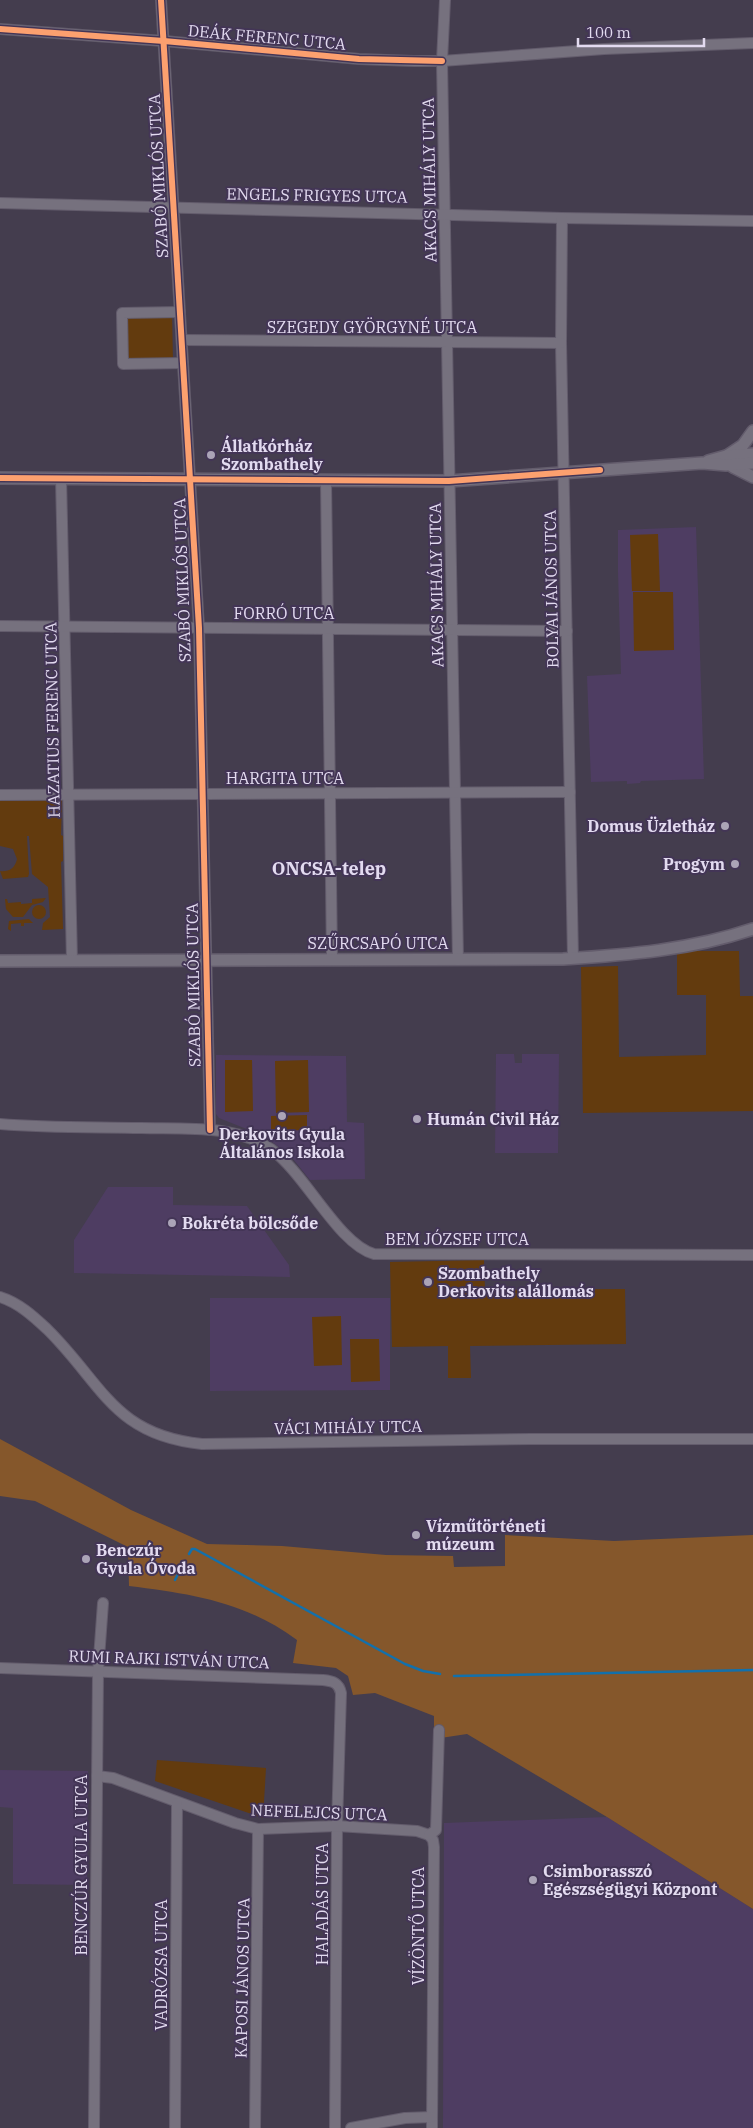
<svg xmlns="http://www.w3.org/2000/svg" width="753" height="2128" font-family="'IBM Plex Serif',serif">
<rect width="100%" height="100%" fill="#443d4e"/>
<g fill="#4e3d62">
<polygon points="696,527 704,779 641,781 640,783 627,784 627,781 591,782 587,676 621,674 618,572 618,530"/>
<polygon points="496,1054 514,1054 515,1063 522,1063 522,1054 559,1054 558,1153 495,1153"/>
<polygon points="216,1055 346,1056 347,1122 364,1123 365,1179 310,1180 289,1154 262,1135 219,1118 216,1114"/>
<polygon points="108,1187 173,1187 173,1205 247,1206 289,1265 290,1277 74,1273 74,1240"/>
<polygon points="210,1298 390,1298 390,1390 210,1391"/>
<polygon points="0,1770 88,1771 87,1885 13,1884 13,1808 0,1807"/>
<polygon points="607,1817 753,1909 753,2128 443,2128 444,1823"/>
</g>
<g fill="#633b0e">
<polygon points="172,313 173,362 124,363 123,315"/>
<polygon points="658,534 660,591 632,591 630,535"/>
<polygon points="633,592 673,592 674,650 634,651"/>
<path d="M62,800L61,835L63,836V861L61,862L63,929L42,930L43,923L50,917L48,887L32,874L29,836H27L29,874L28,877L3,879L0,871C8,872 15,869 17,859L13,849L0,846V801Z"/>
<polygon points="46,898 43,902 32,905 23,917 13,917 6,909 5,899 7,899 8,903 21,902 21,904 32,903 32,899"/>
<circle cx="39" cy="912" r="7"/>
<polygon points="29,919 33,923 24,923 24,926 21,926 21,923 11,924 11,931 8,929 9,921"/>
<polygon points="677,951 739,951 740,996 753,996 753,1111 583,1113 581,967 618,966 619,1057 706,1055 706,995 677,995"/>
<polygon points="225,1060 252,1060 253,1111 225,1112"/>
<polygon points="308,1060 309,1112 276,1113 275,1061"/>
<polygon points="307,1115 307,1130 271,1131 271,1116"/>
<polygon points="484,1260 485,1290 625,1289 626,1344 470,1346 471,1378 448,1378 448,1346 392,1347 390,1262"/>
<polygon points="341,1316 342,1365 314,1366 312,1317"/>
<polygon points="350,1339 379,1339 380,1381 351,1382"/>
<polygon points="157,1760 266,1768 263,1818 155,1781"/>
</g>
<path fill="#85572b" d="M0,1439L131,1510L207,1544L282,1546L386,1555L453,1556L454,1567L505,1566V1535L614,1541L753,1535V1909L607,1817L467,1734L434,1739V1716L375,1693L353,1695L348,1676L336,1668L293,1663L297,1640C244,1601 191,1594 129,1586L128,1547L35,1501L0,1496Z"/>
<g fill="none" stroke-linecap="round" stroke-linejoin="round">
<g stroke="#1370ab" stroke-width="2.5">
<polyline points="189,1554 192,1549 195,1549 405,1664 423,1671 440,1674"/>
<polyline points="175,1580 182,1566"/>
<polyline points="454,1676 753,1670"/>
</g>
<defs>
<g id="minor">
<polyline points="161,0 199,628 210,1130"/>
<polyline points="445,0 442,61 458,960"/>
<polyline points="0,29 164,41 359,59 414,61 442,61 604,49 753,43"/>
<polyline points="0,203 562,218 753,221"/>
<polyline points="562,218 561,343 573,958"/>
<polyline points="180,312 122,313 123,364 183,363"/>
<polyline points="182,340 561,343"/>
<polyline points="61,478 72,961"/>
<polyline points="326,480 332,959"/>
<polyline points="0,626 567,631"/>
<polyline points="0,795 570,792"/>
<path d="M0,1124C47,1128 94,1127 141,1128C183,1129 234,1124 271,1149C306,1174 338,1244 374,1254L753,1255"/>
<path d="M0,1297C19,1303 33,1316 47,1329C103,1384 113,1435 202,1444L531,1439H753"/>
<path d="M0,1668L323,1680C333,1681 339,1683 341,1693L337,1826L335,2128"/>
<polyline points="97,1776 113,1778 235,1823 258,1829 337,1826 417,1831 429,1835"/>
<polyline points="429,1835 433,1840 434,1847 432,2128"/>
<polyline points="429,1835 436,1830 439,1730"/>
<polyline points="94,2128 98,1672 103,1603"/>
<polyline points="175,2128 177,1803"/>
<polyline points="255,2128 258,1829"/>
<polyline points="351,2128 405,2118 432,2117"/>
</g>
<g id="tertiary">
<polyline points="728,455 743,445 753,431"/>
<polyline points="708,461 726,456 753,454"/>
<polyline points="733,467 753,477"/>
<polyline points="0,478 449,481 702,463 726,465 753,463"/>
<path d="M0,961L563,959C627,955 691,950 753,929"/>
</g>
</defs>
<use href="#minor" stroke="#635c6c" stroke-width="12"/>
<use href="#tertiary" stroke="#635c6c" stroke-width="14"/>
<use href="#minor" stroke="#76717e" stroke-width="10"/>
<use href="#tertiary" stroke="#76717e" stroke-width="11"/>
<defs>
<g id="cycleway">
<polyline points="161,0 199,628 210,1130"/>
<polyline points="0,29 164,41 359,59 442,61"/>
<polyline points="0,478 449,481 600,470"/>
</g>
</defs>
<use href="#cycleway" stroke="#433556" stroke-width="9"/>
<use href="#cycleway" stroke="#fca06f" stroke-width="6"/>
</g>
<g fill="#aba4b7" stroke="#433556" stroke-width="2">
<circle cx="211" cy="455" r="5"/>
<circle cx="725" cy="826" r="5"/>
<circle cx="735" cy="864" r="5"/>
<circle cx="282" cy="1116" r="5"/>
<circle cx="417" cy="1119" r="5"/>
<circle cx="172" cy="1223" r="5"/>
<circle cx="428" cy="1282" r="5"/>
<circle cx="416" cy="1535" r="5"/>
<circle cx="86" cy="1559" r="5"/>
<circle cx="533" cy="1880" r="5"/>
</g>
<g text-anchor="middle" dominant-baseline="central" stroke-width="4" stroke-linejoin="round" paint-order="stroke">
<g font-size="16" fill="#e3dbf0" stroke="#433556">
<text transform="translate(267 37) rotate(5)">DEÁK FERENC UTCA</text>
<text transform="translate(158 176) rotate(-93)">SZABÓ MIKLÓS UTCA</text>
<text transform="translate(429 180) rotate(-91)">AKACS MIHÁLY UTCA</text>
<text transform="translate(317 195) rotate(1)">ENGELS FRIGYES UTCA</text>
<text x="372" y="327">SZEGEDY GYÖRGYNÉ UTCA</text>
<text transform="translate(182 580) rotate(-92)">SZABÓ MIKLÓS UTCA</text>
<text transform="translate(436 585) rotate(-91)">AKACS MIHÁLY UTCA</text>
<text transform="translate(551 589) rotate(-91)">BOLYAI JÁNOS UTCA</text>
<text x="284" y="613">FORRÓ UTCA</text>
<text transform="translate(52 720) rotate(-91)">HAZATIUS FERENC UTCA</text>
<text x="285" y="778">HARGITA UTCA</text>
<text x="378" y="943">SZŰRCSAPÓ UTCA</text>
<text transform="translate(193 985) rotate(-91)">SZABÓ MIKLÓS UTCA</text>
<text x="457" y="1239">BEM JÓZSEF UTCA</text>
<text transform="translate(348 1427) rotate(-1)">VÁCI MIHÁLY UTCA</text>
<text transform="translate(169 1659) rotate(2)">RUMI RAJKI ISTVÁN UTCA</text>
<text transform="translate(319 1812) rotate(2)">NEFELEJCS UTCA</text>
<text transform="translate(81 1865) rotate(-90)">BENCZÚR GYULA UTCA</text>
<text transform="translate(322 1904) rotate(-90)">HALADÁS UTCA</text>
<text transform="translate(418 1926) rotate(-90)">VÍZÖNTŐ UTCA</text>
<text transform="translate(161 1965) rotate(-90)">VADRÓZSA UTCA</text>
<text transform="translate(242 1978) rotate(-89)">KAPOSI JÁNOS UTCA</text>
</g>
<g font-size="16" font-weight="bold" fill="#e3dbf0" stroke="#433556" text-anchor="start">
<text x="221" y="446">Állatkórház<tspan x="221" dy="18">Szombathely</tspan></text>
<text x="715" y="826" text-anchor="end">Domus Üzletház</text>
<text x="725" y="864" text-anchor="end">Progym</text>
<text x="427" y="1119">Humán Civil Ház</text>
<text x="282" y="1134" text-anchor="middle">Derkovits Gyula<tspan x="282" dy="18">Általános Iskola</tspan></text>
<text x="182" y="1223">Bokréta bölcsőde</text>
<text x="438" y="1273">Szombathely<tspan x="438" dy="18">Derkovits alállomás</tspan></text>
<text x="426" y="1526">Vízműtörténeti<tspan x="426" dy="18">múzeum</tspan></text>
<text x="96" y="1550">Benczúr<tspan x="96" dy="18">Gyula Óvoda</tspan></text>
<text x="543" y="1871">Csimborasszó<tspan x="543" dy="18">Egészségügyi Központ</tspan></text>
</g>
<g font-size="18" font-weight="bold" fill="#e3dbf0" stroke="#433556">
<text x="329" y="868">ONCSA-telep</text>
</g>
</g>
<path d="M578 38v8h126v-8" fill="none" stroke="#e3dbf0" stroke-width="2.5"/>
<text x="586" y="38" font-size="15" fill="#e3dbf0" stroke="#433556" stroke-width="4" paint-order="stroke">100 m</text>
</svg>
